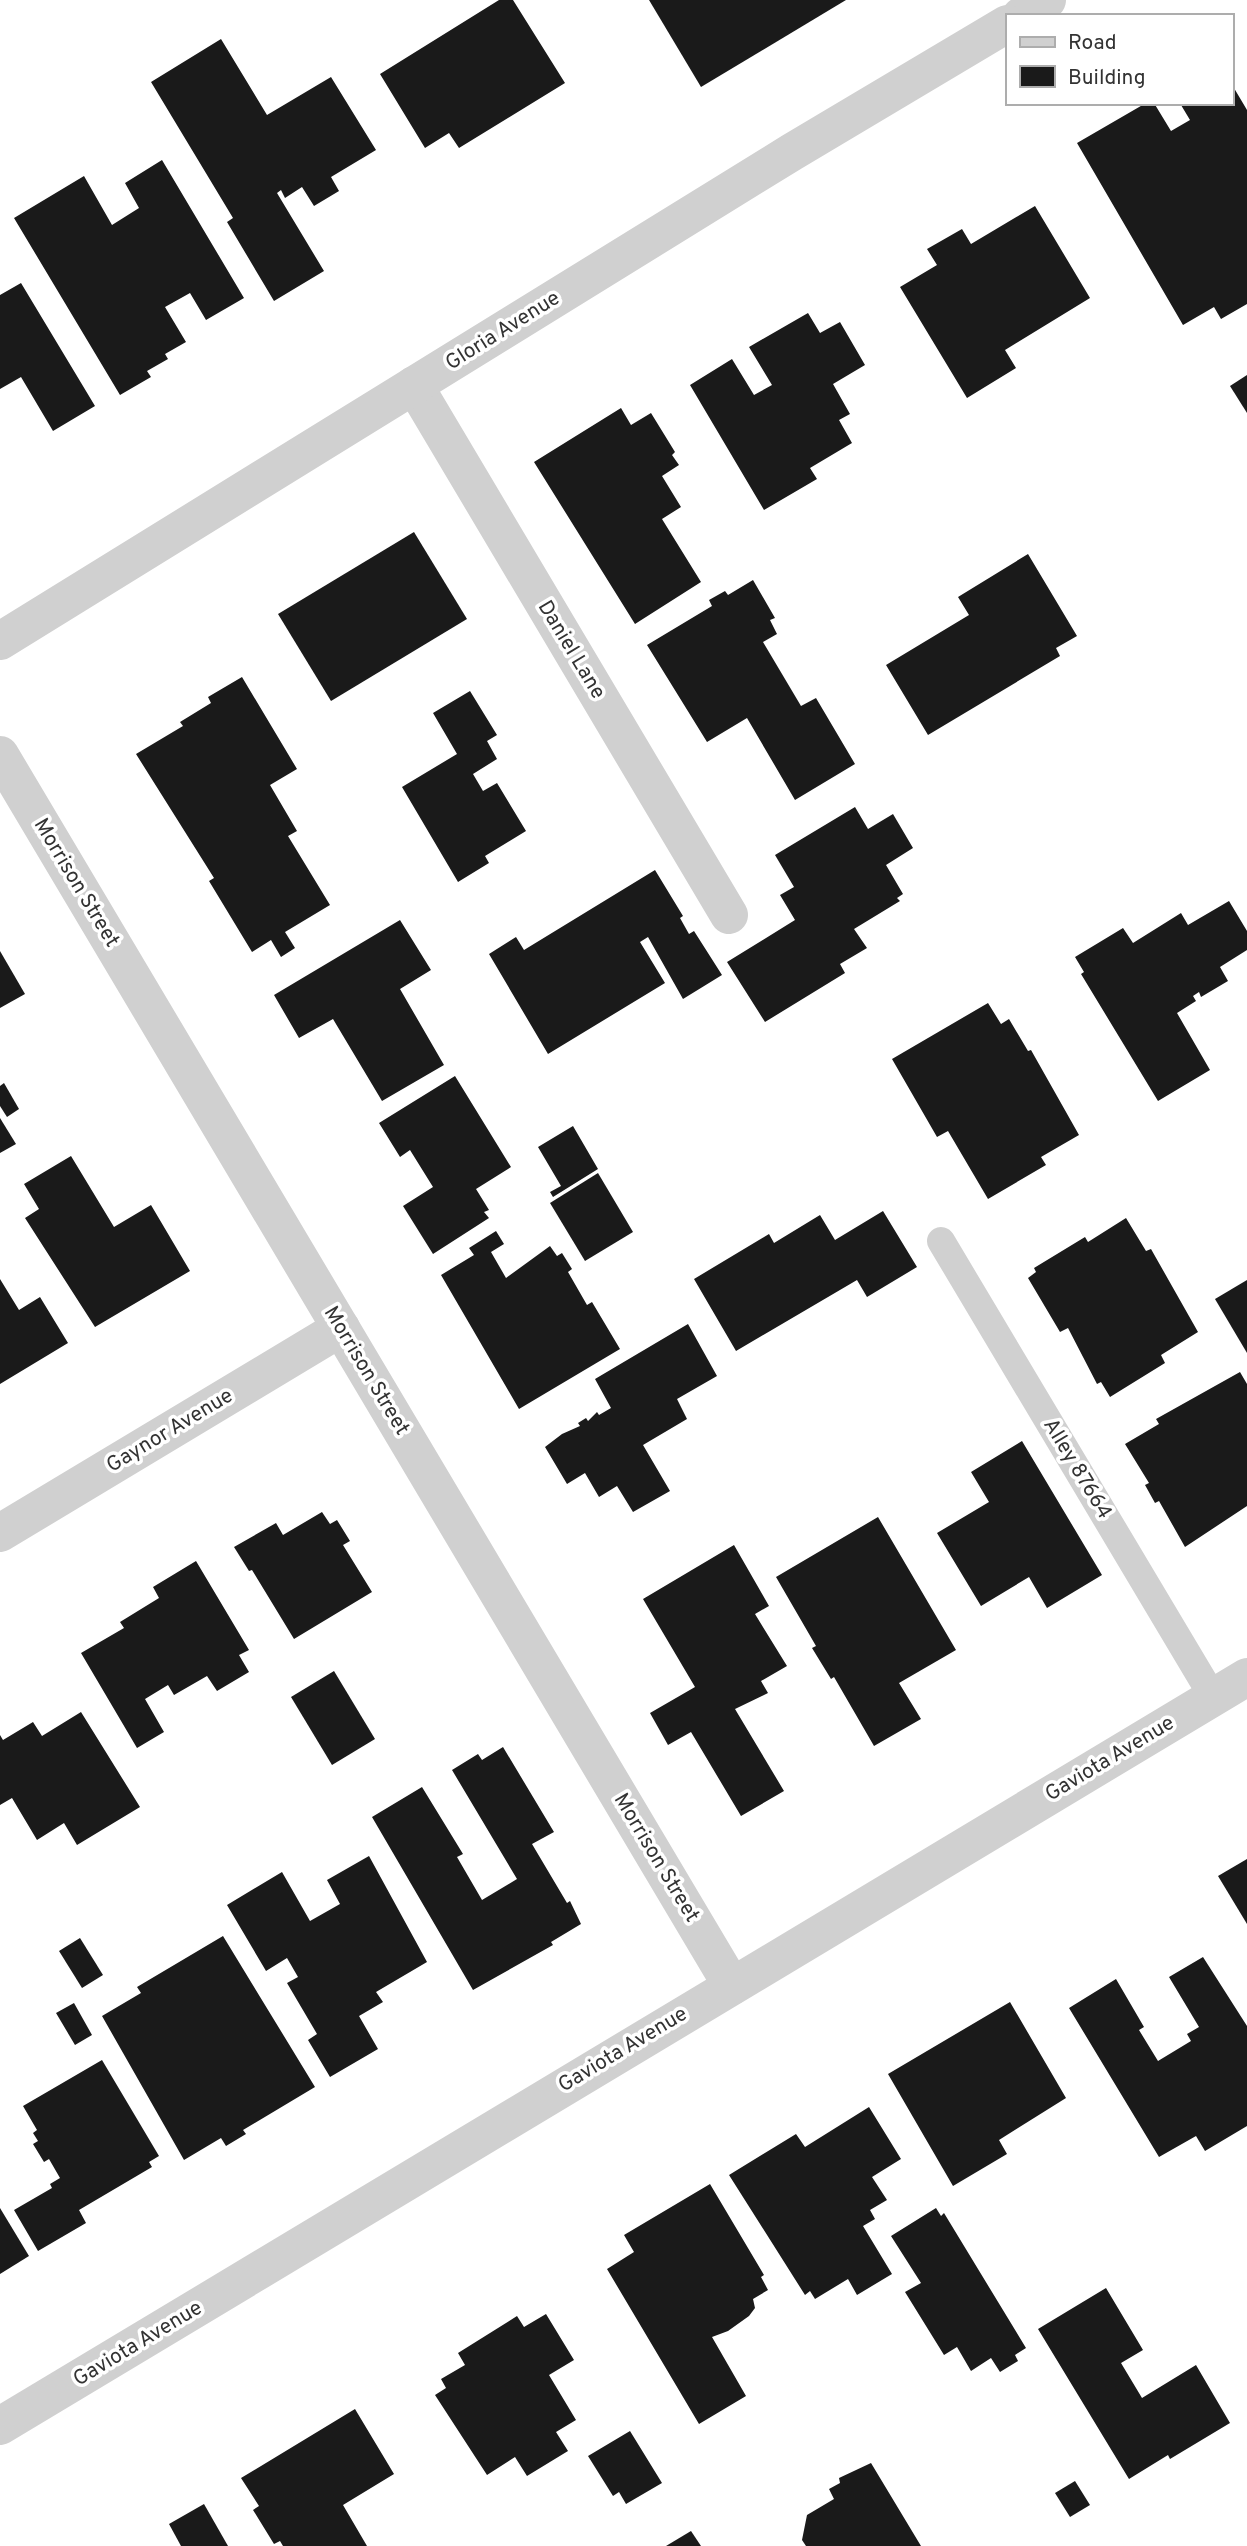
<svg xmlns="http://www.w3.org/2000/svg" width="1247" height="2546" font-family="Overpass,sans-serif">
<rect width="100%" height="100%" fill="#fff"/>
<g fill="#1a1a1a">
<polygon points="499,0 513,0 565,83 459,148 449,133 425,148 380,74"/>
<polygon points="649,0 846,0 701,87"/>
<polygon points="221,39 267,115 331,77 376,150 331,177 339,191 314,206 302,187 285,198 281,190 277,193 324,271 274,301 227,222 233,218 151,82"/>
<polygon points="1231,83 1247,110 1247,304 1221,319 1214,307 1183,325 1077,143 1146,103 1154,103 1171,131 1190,120 1181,105 1185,103 1231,103"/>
<polygon points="162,160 244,298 206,320 190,293 165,307 186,342 165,354 168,359 147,371 151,377 120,395 14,218 84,176 112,225 139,208 125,183"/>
<polygon points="1035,206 1090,298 1005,350 1016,368 967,398 900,287 937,265 927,249 962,229 971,244"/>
<polygon points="21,283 95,406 53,431 21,377 0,389 0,295"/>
<polygon points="808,313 820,333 840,322 865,365 833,384 850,414 839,420 852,443 810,468 817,479 764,510 690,385 732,359 754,395 772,385 749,347"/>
<polygon points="1247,375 1247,413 1230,386"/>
<polygon points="621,408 631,425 651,413 675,452 672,455 679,465 662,476 681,507 662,519 701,582 635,624 534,462"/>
<polygon points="414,532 467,619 331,701 278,614"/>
<polygon points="1028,554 1077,636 1056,648 1060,656 928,735 886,665 969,615 958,597"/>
<polygon points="753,580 775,618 770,620 777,634 763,642 801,706 816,698 855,764 795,800 747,718 707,742 647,645 712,606 709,600 725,591 728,595"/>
<polygon points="242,677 297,769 270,785 297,831 288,836 330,905 285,932 295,948 281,957 271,940 252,952 209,881 214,878 136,754 183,726 180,722 211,703 208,697"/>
<polygon points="470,691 497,735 487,741 497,759 473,774 483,791 497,783 526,831 485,856 489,863 458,882 402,787 457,754 433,713"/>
<polygon points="855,807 868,829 893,814 913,848 886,865 903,894 897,898 900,901 854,929 867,948 840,964 845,973 765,1022 727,962 795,920 780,895 794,887 775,855"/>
<polygon points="655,870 683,916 680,918 689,934 694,931 722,975 683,999 648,937 640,942 665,983 548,1054 489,954 516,937 524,950"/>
<polygon points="1229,901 1247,931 1247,950 1220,967 1228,981 1201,997 1199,992 1193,996 1196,1001 1177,1013 1210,1070 1158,1101 1081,974 1084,972 1075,957 1123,928 1133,943 1181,913 1188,925"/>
<polygon points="400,920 431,970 400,989 444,1065 382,1101 333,1019 299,1038 274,995"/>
<polygon points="0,951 25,994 0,1008"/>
<polygon points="988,1003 1001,1024 1009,1019 1028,1051 1031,1050 1079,1135 1041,1157 1046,1165 988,1199 948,1131 937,1137 892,1059"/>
<polygon points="455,1076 511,1167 476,1189 489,1210 484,1212 489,1218 433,1254 403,1206 433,1187 410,1150 400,1157 379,1123"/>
<polygon points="4,1083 19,1109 7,1117 0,1106 0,1086"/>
<polygon points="0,1118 16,1144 0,1153"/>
<polygon points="573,1126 598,1169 553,1197 550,1192 561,1186 538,1147"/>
<polygon points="71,1156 114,1227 151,1205 190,1271 95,1327 25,1218 39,1209 24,1184"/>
<polygon points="598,1173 633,1232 585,1261 550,1203"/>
<polygon points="883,1211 917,1267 867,1297 857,1280 736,1351 694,1279 769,1234 774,1243 820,1215 835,1240"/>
<polygon points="1126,1218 1146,1251 1151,1249 1198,1332 1161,1355 1165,1363 1110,1397 1101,1382 1097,1384 1068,1328 1060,1332 1028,1278 1036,1272 1034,1268 1085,1237 1088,1242"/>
<polygon points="496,1231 504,1244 491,1252 506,1278 550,1246 557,1256 562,1253 572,1269 568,1272 587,1305 592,1302 620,1349 519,1409 441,1275 474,1255 469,1248"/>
<polygon points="0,1279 19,1310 40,1297 68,1343 0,1384"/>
<polygon points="1247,1280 1247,1353 1215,1299"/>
<polygon points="688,1324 717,1376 677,1399 687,1419 643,1445 670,1491 633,1512 617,1486 599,1497 585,1473 567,1484 545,1447 562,1434 580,1426 578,1423 586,1418 588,1421 597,1412 599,1415 611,1408 595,1379"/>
<polygon points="1240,1372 1247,1384 1247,1506 1185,1547 1159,1501 1155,1503 1145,1485 1149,1483 1125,1444 1159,1424 1156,1419"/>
<polygon points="1022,1441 1102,1575 1047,1608 1029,1577 981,1606 937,1533 989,1502 971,1472"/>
<polygon points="322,1512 330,1524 337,1520 350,1541 343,1545 372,1592 294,1639 252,1570 249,1571 234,1547 276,1523 283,1535"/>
<polygon points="878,1517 956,1650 899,1683 921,1719 874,1746 834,1677 831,1679 812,1648 816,1646 776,1577"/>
<polygon points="734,1545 769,1606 755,1614 787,1666 761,1681 768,1693 735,1709 784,1791 741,1816 691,1732 668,1745 650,1713 695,1687 643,1599"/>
<polygon points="196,1561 249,1650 239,1655 249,1672 217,1691 207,1676 174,1695 168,1685 145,1699 164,1732 137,1748 81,1653 124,1628 120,1622 159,1598 153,1587"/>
<polygon points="334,1671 375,1739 332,1765 291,1697"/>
<polygon points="81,1712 140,1807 77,1845 64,1823 37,1840 12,1798 0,1805 0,1735 3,1740 33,1722 42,1736"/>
<polygon points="503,1747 554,1832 532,1844 567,1903 570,1901 581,1924 551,1942 553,1945 473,1990 372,1817 422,1787 463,1854 457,1857 482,1900 517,1879 452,1770 478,1754 482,1760"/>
<polygon points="369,1856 427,1962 376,1992 383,2002 359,2016 378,2049 330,2077 308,2040 317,2034 287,1983 298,1977 287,1958 266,1971 227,1905 282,1872 310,1921 340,1904 327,1880"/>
<polygon points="1247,1859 1247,1924 1218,1876"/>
<polygon points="223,1936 315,2087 243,2130 246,2134 226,2146 221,2138 184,2160 102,2016 141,1993 137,1987"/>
<polygon points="80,1938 103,1975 82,1988 59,1951"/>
<polygon points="1203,1957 1247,2026 1247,2126 1205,2151 1196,2136 1159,2157 1069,2008 1116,1979 1144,2027 1139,2030 1158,2061 1191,2041 1187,2034 1199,2027 1169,1977"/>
<polygon points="1010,2002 1066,2098 999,2140 1007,2154 953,2186 888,2074"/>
<polygon points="74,2003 92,2035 75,2045 56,2013"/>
<polygon points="102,2060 159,2156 149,2162 152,2167 79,2210 86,2223 38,2251 14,2210 52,2188 50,2184 60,2178 49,2159 44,2162 33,2144 38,2141 33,2133 37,2130 23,2106"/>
<polygon points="869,2107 901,2159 872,2177 887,2200 870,2210 875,2219 863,2226 892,2274 857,2295 848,2279 815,2299 810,2291 805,2295 729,2175 796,2134 805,2147"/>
<polygon points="710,2184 764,2275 761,2277 768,2290 753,2299 755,2308 749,2316 728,2331 712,2337 746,2396 699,2424 607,2269 634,2252 624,2235"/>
<polygon points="0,2208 29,2256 0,2274"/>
<polygon points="936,2208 941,2216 944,2213 1026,2348 1015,2355 1018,2361 1000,2372 991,2358 971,2371 957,2347 944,2355 905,2292 921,2283 891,2236"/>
<polygon points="1106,2288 1143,2350 1121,2363 1142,2398 1196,2365 1230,2423 1170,2459 1168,2455 1129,2479 1038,2329"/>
<polygon points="546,2314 574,2360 549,2375 576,2420 556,2432 568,2451 527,2476 515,2457 487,2475 435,2395 446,2388 441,2379 465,2365 458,2353 517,2316 524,2327"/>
<polygon points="355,2409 394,2474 343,2505 367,2546 283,2546 280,2541 274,2544 253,2510 259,2506 241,2478"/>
<polygon points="630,2431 662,2483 626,2504 619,2492 613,2496 588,2456"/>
<polygon points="871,2463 921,2546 806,2546 802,2540 807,2515 834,2499 829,2489 840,2483 839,2478"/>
<polygon points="1075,2481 1090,2505 1070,2517 1055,2493"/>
<polygon points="204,2504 228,2546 181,2546 169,2524"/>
<polygon points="691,2531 701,2546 666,2546"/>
</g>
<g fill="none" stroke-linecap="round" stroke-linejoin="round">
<polyline stroke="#d0d0d0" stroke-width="28" points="941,1241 1213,1697"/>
<g stroke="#d0d0d0" stroke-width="38">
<polyline points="414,385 729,915"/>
<polyline points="0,755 732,1986"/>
<polyline points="0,1533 341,1328"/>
<polyline points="0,2426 1247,1677"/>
</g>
<g stroke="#d0d0d0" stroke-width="38">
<polyline points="1021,16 1047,0"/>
<polyline points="0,641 792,152 1007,24"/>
</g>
</g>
<g text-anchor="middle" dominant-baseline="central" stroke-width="7" stroke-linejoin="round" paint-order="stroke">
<g font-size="21" fill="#333" stroke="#fff">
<text transform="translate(503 331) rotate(-32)">Gloria Avenue</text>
<text transform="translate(571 650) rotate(59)">Daniel Lane</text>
<text transform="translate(76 883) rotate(59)">Morrison Street</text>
<text transform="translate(366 1371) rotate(59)">Morrison Street</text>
<text transform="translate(170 1431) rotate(-31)">Gaynor Avenue</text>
<text transform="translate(1077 1469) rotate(59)">Alley 87664</text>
<text transform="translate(1110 1759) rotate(-31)">Gaviota Avenue</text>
<text transform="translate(656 1858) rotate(59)">Morrison Street</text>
<text transform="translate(623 2050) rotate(-31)">Gaviota Avenue</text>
<text transform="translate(138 2344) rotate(-31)">Gaviota Avenue</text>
</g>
</g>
<rect x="1006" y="14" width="228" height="91" fill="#ffffff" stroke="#adadad" stroke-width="2"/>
<rect x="1020" y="37" width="35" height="10" fill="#d0d0d0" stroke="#adadad" stroke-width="2"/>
<text x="1068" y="49" font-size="21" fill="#333333">Road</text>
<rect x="1020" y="66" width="35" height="21" fill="#1a1a1a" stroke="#adadad" stroke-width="2"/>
<text x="1068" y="84" font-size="21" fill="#333333">Building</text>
</svg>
